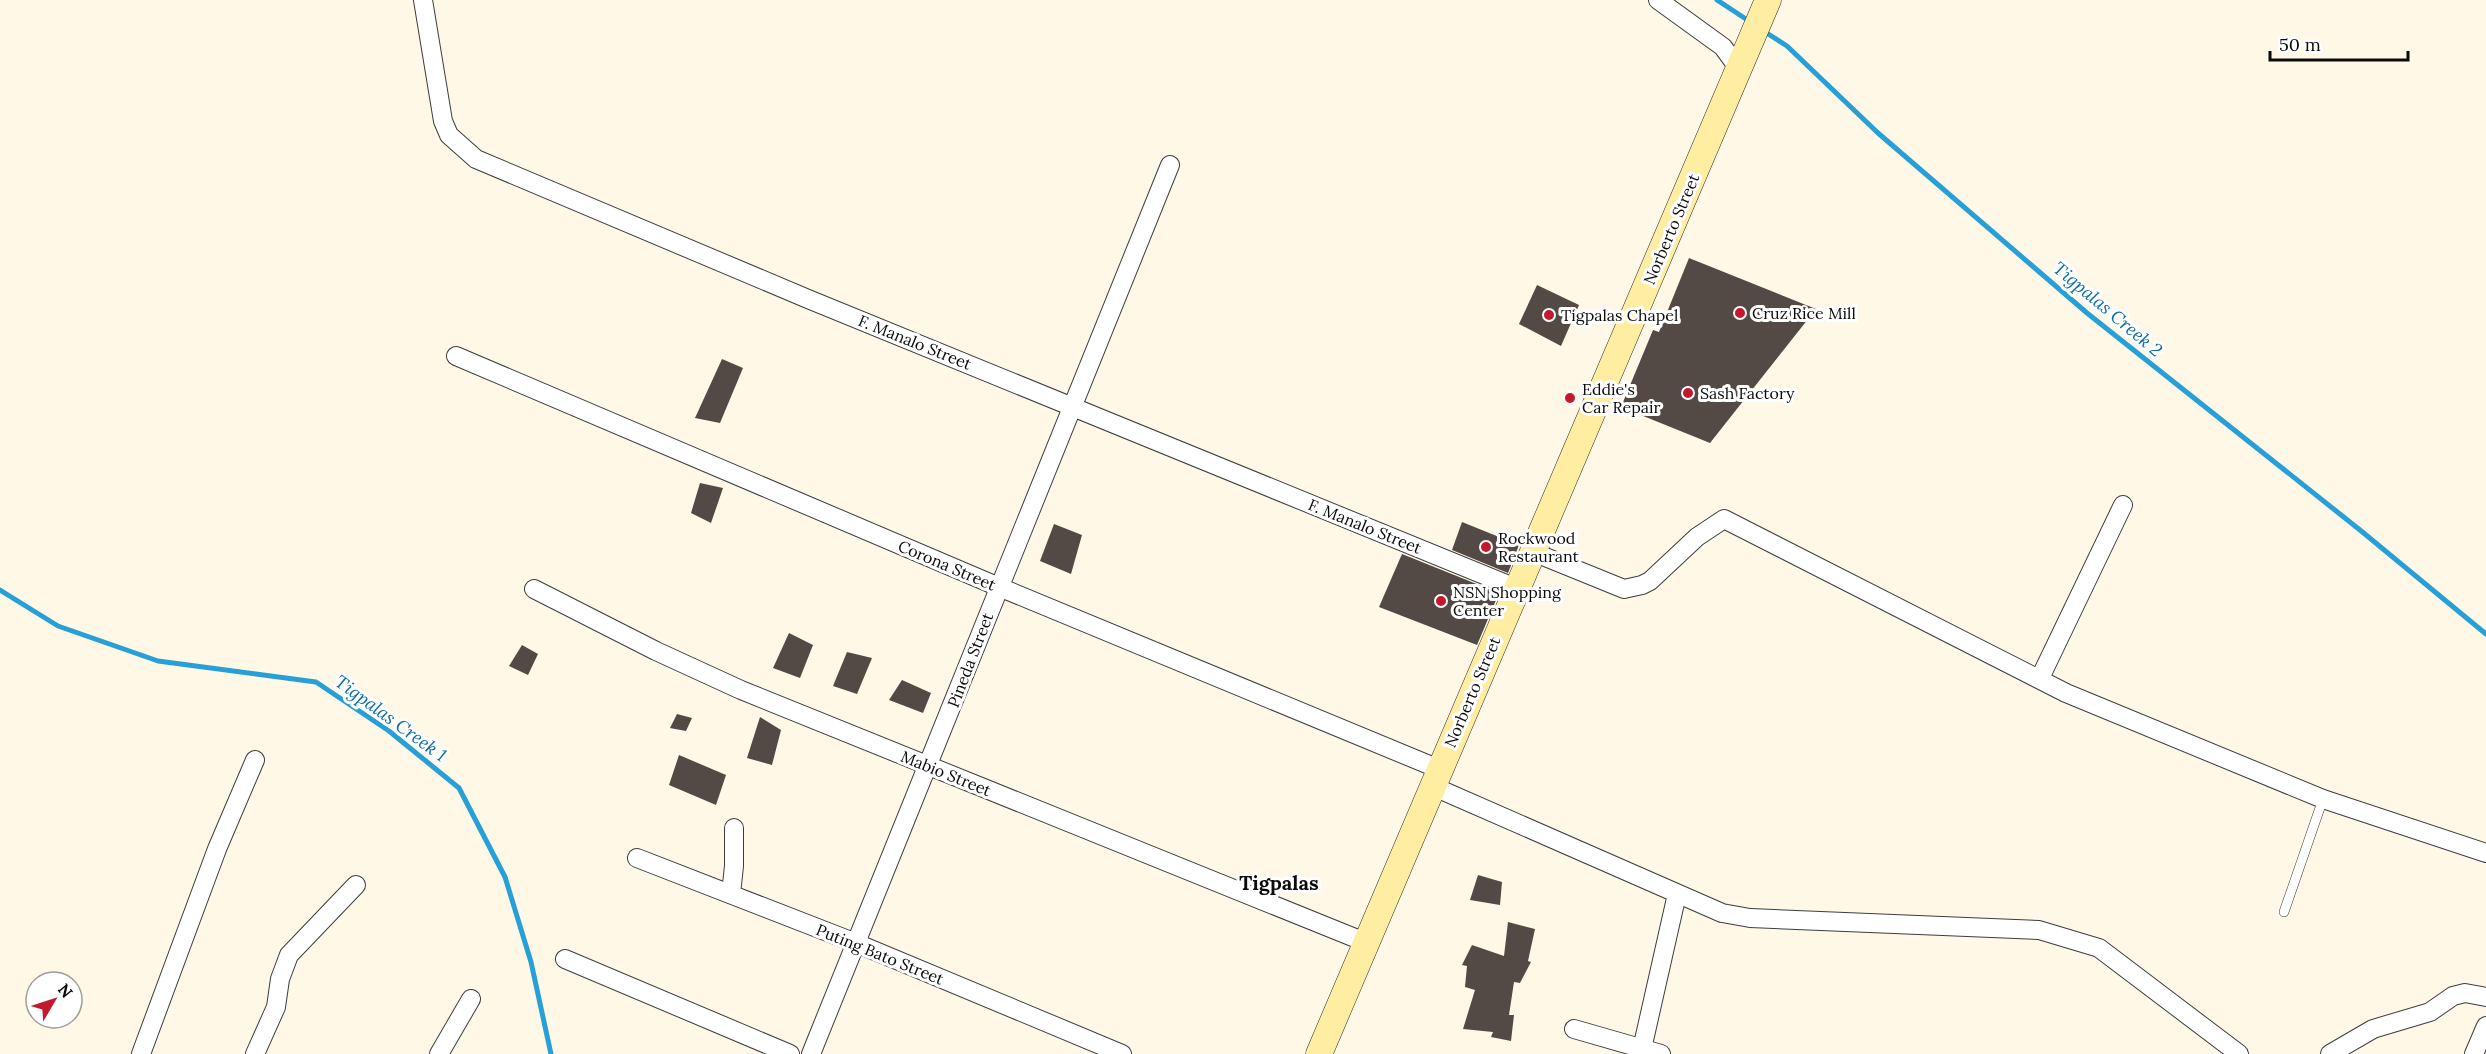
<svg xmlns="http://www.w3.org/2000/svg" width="2486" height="1054" font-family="Lora,serif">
<rect width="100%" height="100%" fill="#fff8e7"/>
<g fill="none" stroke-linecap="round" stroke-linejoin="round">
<g stroke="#27a0d8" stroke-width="5">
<polyline points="1717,0 1752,23"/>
<polyline points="1762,30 1787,46 1878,133 2087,313 2360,530 2486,634"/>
<polyline points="0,590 58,626 158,661 316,682 389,731 459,788 505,877 531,962 551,1054"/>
</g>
</g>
<g fill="#534a45">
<polygon points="1689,258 1816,309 1710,443 1621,407 1653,330 1659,332"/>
<polygon points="1537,285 1579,305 1561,346 1519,324"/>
<polygon points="722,359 743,368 720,423 695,418"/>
<polygon points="700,483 723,488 711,523 691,513"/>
<polygon points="1462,522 1519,545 1508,573 1452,550"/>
<polygon points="1054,524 1082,535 1071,574 1040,561"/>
<polygon points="1402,554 1499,593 1477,645 1379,607"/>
<polygon points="789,633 813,645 800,678 773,668"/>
<polygon points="522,645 538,654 528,675 509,666"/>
<polygon points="847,652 872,658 857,694 833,686"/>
<polygon points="902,680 931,693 923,713 889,700"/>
<polygon points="677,714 692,718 686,731 670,728"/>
<polygon points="760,717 781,730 772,765 747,758"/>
<polygon points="679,755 726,775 716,805 669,785"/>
<polygon points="1478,875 1502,882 1500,905 1470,900"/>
<polygon points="1508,922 1535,929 1528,961 1531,962 1520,983 1514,982 1509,1015 1514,1015 1511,1041 1491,1037 1493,1032 1463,1029 1475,990 1465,987 1467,966 1462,965 1472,945 1504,956"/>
</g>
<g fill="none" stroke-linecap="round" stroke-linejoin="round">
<defs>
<polyline id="lane" points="2284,912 2323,799"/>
<g id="street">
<polyline points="423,0 443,121 449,135 476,159 808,299 1516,588"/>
<polyline points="1658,0 1723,47 1739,69"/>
<polyline points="456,356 999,587 1439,769"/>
<polyline points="1533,552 1624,589 1642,585 1650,581 1697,537 1724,519 2066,693 2323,799 2486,853"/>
<polyline points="534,589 656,651 741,690 1365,942"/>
<polyline points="2040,678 2123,505"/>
<polyline points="1432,786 1722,913 1750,918 2039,930 2099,948 2239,1054"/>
<polyline points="637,858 856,943 1122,1054"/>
<polyline points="731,894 734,866 734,828"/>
<polyline points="565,959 790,1054"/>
<polyline points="1574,1029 1661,1054"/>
<polyline points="1642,1049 1677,894"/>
<polyline points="141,1054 217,849 255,760"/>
<polyline points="255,1054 276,1007 280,979 289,955 356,885"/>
<polyline points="439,1054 471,999"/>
<polyline points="811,1054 1170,165"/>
<polyline points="2330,1054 2373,1029 2430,1012 2453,996 2465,993 2486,997"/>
<polyline points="2474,1054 2486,1026"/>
</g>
<polyline id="secondary" points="1319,1054 1768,0"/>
</defs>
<use href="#lane" stroke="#3d3d3d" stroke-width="10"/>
<use href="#street" stroke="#3d3d3d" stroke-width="20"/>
<use href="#secondary" stroke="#2c2c2c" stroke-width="27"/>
<use href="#lane" stroke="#fff" stroke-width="9"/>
<use href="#street" stroke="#fff" stroke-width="18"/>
<use href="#secondary" stroke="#ffeda2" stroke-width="26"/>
</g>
<g fill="#c4182e" stroke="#fff" stroke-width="2">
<circle cx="1740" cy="313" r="6"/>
<circle cx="1549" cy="315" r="6"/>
<circle cx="1688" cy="393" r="6"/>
<circle cx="1570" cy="398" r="6"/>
<circle cx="1486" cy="547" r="6"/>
<circle cx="1441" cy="601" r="6"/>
</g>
<g text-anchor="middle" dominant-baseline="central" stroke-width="6" stroke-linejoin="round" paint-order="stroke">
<g font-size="16" fill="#0a0a0a" stroke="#fff">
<text transform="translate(1671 229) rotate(-67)">Norberto Street</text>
<text transform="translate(915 342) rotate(22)">F. Manalo Street</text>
<text transform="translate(1365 526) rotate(22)">F. Manalo Street</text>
<text transform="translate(947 565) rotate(23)">Corona Street</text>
<text transform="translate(970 660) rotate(-69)">Pineda Street</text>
<text transform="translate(1472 692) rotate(-67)">Norberto Street</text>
<text transform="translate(946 773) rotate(22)">Mabio Street</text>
<text transform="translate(880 954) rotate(22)">Puting Bato Street</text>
</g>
<g font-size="16" fill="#0a0a0a" stroke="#fff" text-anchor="start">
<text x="1752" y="313">Cruz Rice Mill</text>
<text x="1561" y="315">Tigpalas Chapel</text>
<text x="1582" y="389">Eddie's<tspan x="1582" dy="18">Car Repair</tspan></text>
<text x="1700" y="393">Sash Factory</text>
<text x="1498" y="538">Rockwood<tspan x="1498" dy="18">Restaurant</tspan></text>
<text x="1453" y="592">NSN Shopping<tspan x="1453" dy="18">Center</tspan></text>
</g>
<g font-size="18" font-style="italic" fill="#0b6da4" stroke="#fff">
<text transform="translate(2108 309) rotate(40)">Tigpalas Creek 2</text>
<text transform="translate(391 718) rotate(36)">Tigpalas Creek 1</text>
</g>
<g font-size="20" font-weight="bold" fill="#0a0a0a" stroke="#fff">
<text x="1279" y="882">Tigpalas</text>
</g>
</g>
<g transform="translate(54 1000) rotate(51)"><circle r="28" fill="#ffffff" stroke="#9d9d9d" stroke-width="1.5"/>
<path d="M0-4.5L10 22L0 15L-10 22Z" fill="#c4182e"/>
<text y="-9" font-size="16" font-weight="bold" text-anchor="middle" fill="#0a0a0a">N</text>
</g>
<path d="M2270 51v9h138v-9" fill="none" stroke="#0a0a0a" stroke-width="3"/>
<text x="2279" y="51" font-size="18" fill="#0a0a0a" stroke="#ffffff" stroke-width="4.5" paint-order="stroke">50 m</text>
</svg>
